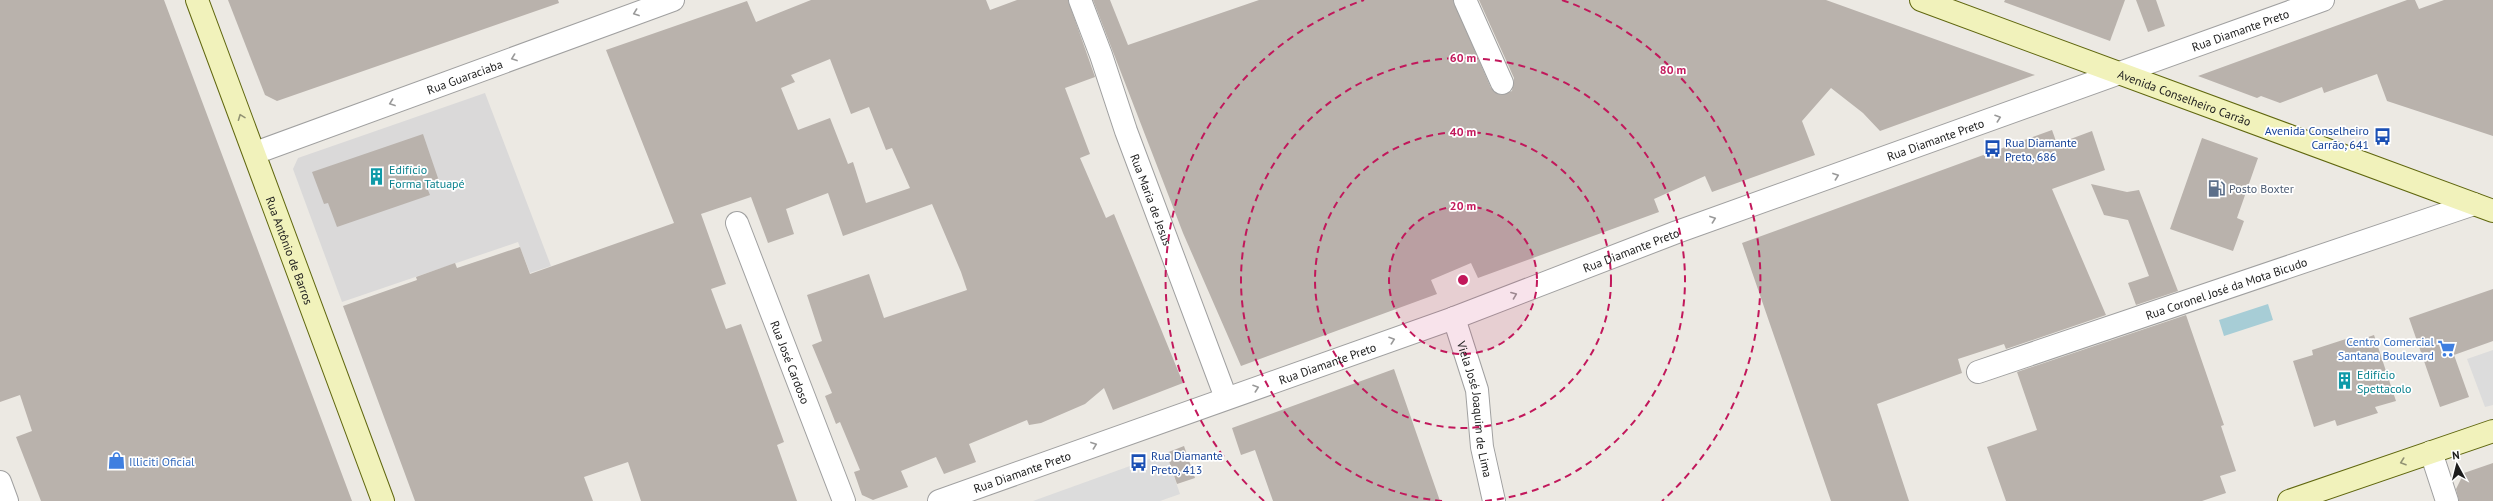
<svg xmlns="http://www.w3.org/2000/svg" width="2493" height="501" font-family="'PT Sans',sans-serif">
<rect width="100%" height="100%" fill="#ece9e3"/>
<polygon fill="#dad9d9" points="485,93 551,266 530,273 518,242 342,302 293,169 298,158"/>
<g fill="#dcdcdc">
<polygon points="2493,350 2493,405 2485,407 2467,359"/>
<polygon points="1166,453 1180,494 1160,501 1033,501"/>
</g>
<polygon fill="#a7cdd6" points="2268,304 2273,320 2224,336 2219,320"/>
<g fill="#b9b2ac" fill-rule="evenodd">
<polygon points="0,0 164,0 352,501 41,501 16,437 32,431 20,395 0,402"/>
<polygon points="228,0 558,0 559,3 277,101 265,95"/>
<path d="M811,0H986L990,10L1017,0H1068L1095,77L1065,88L1090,154L1080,158L1106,218L1114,214L1183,383L1113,410L1104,388L1085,404L1041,423L1029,425L1027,420L969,444L976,462L944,474L936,457L901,471L908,487L873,500L862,495L854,472L860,470L840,422L836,424L825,396L832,393L812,345L822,341L807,295L869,274L884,318L967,290L961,272L932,204L843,236L828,193L786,209L794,234L768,243L751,197L701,214L726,284L711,289L726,329L741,324L784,442L777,445L797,501H641L628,462L584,477L593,501H415L343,306L417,280L416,277L455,263L457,268L520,247L530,274L674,223L606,50L747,1L756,22ZM830,59L851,114L869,107L886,150L892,148L910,188L866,203L853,162L848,164L830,118L798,130L781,88L795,82L791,75Z"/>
<polygon points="1093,0 1110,0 1128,45 1259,0 1453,0 1491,88 1501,95 1512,91 1514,78 1479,0 1826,0 2035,75 1880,131 1863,113 1831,88 1802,121 1815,155 1712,192 1705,176 1654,199 1659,212 1478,278 1471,263 1431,280 1437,294 1241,366 1183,233"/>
<polygon points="2005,0 2125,0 2110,41 2004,2"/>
<polygon points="2136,0 2156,0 2165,26 2148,32"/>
<polygon points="2407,0 2415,0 2419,9 2444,0 2493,0 2493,136 2387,101 2377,74 2324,93 2322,87 2280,103 2261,96 2257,98 2198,76"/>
<polygon points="2052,130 2057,144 2092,131 2105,170 2052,189 2106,315 2006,349 2004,344 1958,359 1962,373 1877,404 1909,501 1831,501 1742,243"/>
<polygon points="423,134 439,181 426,185 430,195 337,227 328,203 324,204 312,172"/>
<polygon points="2202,138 2258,158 2237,218 2244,221 2233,251 2170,229"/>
<polygon points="2091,184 2127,192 2139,190 2178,291 2136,305 2128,283 2149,276 2128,220 2104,215"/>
<polygon points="2493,289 2493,341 2454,355 2469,397 2440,407 2409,318"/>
<polygon points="2186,315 2224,425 2221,426 2236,471 2220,476 2226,493 2202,501 2006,501 1987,447 2037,430 2017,372"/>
<polygon points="2374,335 2396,401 2375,407 2378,413 2337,426 2335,420 2314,427 2293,361 2313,355 2312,350 2352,337 2354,342"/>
<polygon points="1394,369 1440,501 1273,501 1255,450 1241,455 1232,428"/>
<polygon points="1184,446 1195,478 1177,484 1166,453"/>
<polygon points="2493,463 2493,501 2459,501 2456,489 2464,473"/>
</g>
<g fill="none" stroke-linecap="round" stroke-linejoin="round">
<defs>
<g id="street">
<path id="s1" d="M1080,0L1101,55L1126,131L1226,398"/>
<polyline points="1465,0 1502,83"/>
<path id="s2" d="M255,153L673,0"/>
<path id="s3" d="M737,223L844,501"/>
<path id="s4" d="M1454,318L1477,390L1482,447L1494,501"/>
<path id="s5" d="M1978,372L2474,204"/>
<polyline points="2431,452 2447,501"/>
<polyline points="0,482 7,501"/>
<path id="s6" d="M939,501L1454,318L1677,232L2323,0"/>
</g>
<g id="secondary">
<path id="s7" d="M197,0L383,501"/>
<path id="s8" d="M1921,0L2493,211"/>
<polyline points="2289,501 2493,431"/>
</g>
</defs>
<use href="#street" stroke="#a0a0a0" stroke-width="24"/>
<use href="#secondary" stroke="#60670f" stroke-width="24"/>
<use href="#street" stroke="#fff" stroke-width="22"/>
<use href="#secondary" stroke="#f1f2bb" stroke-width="22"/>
</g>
<defs><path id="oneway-chevron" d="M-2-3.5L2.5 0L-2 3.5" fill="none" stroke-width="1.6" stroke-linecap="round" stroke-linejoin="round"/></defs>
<g stroke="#999">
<use href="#oneway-chevron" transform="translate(636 13) rotate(160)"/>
<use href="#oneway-chevron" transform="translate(514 58) rotate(160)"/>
<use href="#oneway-chevron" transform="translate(392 103) rotate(160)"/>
<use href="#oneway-chevron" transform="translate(1998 118) rotate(-19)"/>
<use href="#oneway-chevron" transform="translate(1836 176) rotate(-20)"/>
<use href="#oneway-chevron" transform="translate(1713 219) rotate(-20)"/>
<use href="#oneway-chevron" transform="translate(1514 295) rotate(-21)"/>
<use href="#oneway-chevron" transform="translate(1392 340) rotate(-19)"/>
<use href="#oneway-chevron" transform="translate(1256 388) rotate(-19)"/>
<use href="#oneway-chevron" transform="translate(1094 445) rotate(-20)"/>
</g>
<g stroke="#919273">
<use href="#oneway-chevron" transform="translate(241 117) rotate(-111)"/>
<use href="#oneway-chevron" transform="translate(2403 462) rotate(161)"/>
</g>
<circle cx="1463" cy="280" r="74" fill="#c2185b" fill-opacity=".12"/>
<g fill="none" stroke="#c2185b" stroke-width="2" stroke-dasharray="7 5">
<circle cx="1463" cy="280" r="74"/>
<circle cx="1463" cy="280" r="148"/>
<path d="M1442 501A222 222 0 1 1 1484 501"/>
<path d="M1264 501A297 297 0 0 1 1364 0M1562 0A297 297 0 0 1 1662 501"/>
</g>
<defs>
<symbol id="bus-bare" viewBox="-9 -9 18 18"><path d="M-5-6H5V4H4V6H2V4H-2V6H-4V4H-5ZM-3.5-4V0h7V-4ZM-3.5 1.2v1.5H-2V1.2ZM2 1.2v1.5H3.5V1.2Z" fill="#1a4fb4" stroke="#fff" stroke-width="2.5" paint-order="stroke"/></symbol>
<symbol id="building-bare" viewBox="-9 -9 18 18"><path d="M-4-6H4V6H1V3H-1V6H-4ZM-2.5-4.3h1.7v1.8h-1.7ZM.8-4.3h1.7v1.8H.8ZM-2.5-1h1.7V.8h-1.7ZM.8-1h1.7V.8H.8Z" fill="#0f9aa8" stroke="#fff" stroke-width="2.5" paint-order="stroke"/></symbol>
<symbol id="fuel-bare" viewBox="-9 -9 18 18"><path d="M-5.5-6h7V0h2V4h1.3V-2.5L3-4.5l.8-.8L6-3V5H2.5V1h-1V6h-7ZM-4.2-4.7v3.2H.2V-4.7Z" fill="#5c6f8a" stroke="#fff" stroke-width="2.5" paint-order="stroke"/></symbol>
<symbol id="supermarket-bare" viewBox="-9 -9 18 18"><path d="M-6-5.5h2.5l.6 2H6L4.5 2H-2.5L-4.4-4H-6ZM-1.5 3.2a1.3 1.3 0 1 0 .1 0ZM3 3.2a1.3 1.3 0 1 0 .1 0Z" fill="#3f7fe0" stroke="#fff" stroke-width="2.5" paint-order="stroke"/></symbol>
<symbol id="shop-bare" viewBox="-9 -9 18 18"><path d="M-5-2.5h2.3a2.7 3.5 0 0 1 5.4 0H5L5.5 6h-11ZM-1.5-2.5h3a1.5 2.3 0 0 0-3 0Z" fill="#3f7fe0" stroke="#fff" stroke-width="2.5" paint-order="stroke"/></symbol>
</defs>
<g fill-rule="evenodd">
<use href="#bus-bare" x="2370" y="124" width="25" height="25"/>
<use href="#bus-bare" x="1980" y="136" width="25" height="25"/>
<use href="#building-bare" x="364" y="164" width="25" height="25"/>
<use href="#fuel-bare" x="2204" y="176" width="25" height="25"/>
<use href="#supermarket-bare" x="2434" y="336" width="25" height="25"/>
<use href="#building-bare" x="2332" y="368" width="25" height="25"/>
<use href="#shop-bare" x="104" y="448" width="25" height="25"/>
<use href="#bus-bare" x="1126" y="450" width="25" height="25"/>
</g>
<g text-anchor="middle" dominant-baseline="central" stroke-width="3.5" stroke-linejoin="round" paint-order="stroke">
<g font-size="12" fill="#1c1c1c" stroke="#fff">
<text stroke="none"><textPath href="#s6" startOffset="1384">Rua Diamante Preto</textPath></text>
<text stroke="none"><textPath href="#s2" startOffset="223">Rua Guaraciaba</textPath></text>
<text stroke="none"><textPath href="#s8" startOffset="281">Avenida Conselheiro Carrão</textPath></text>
<text stroke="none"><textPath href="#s6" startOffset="1060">Rua Diamante Preto</textPath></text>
<text stroke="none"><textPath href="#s1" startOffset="212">Rua Maria de Jesus</textPath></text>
<text stroke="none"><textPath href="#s7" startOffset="267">Rua Antônio de Barros</textPath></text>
<text stroke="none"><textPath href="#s6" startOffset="736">Rua Diamante Preto</textPath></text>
<text stroke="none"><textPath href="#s5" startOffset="262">Rua Coronel José da Mota Bicudo</textPath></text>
<text stroke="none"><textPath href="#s3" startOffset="149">Rua José Cardoso</textPath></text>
<text stroke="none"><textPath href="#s6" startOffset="412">Rua Diamante Preto</textPath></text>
<text stroke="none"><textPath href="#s4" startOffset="94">Viela José Joaquim de Lima</textPath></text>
<text stroke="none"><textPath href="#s6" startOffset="88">Rua Diamante Preto</textPath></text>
</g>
<g font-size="12" fill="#164399" stroke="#fff" text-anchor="start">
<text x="2369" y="130" text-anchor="end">Avenida Conselheiro<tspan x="2369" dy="14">Carrão, 641</tspan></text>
<text x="2005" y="142">Rua Diamante<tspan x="2005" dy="14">Preto, 686</tspan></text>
<text x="1151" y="455">Rua Diamante<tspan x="1151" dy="14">Preto, 413</tspan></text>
</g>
<g font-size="12" fill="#0d838f" stroke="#fff" text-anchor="start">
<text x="389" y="169">Edifício<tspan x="389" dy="14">Forma Tatuapé</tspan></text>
<text x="2357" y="374">Edifício<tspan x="2357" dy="14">Spettacolo</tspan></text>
</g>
<g font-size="12" fill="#4e5e75" stroke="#fff" text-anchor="start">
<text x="2229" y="188">Posto Boxter</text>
</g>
<g font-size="12" fill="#366cbe" stroke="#fff" text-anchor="end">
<text x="2434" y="341">Centro Comercial<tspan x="2434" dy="14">Santana Boulevard</tspan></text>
<text x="129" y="461" text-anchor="start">Illiciti Oficial</text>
</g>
</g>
<circle cx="1463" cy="280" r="6" fill="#c2185b" stroke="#fff" stroke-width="2"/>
<g font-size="12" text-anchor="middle" font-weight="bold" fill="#c2185b" stroke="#fff" stroke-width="3.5" stroke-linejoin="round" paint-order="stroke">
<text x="1463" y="62">60 m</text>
<text x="1673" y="74">80 m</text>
<text x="1463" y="136">40 m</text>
<text x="1463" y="210">20 m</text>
</g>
<g transform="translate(2457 465) rotate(353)" stroke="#ffffff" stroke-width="3" paint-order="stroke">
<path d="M0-3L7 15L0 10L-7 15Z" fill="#1c1c1c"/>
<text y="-6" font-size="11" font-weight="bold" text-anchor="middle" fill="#1c1c1c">N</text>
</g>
</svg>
